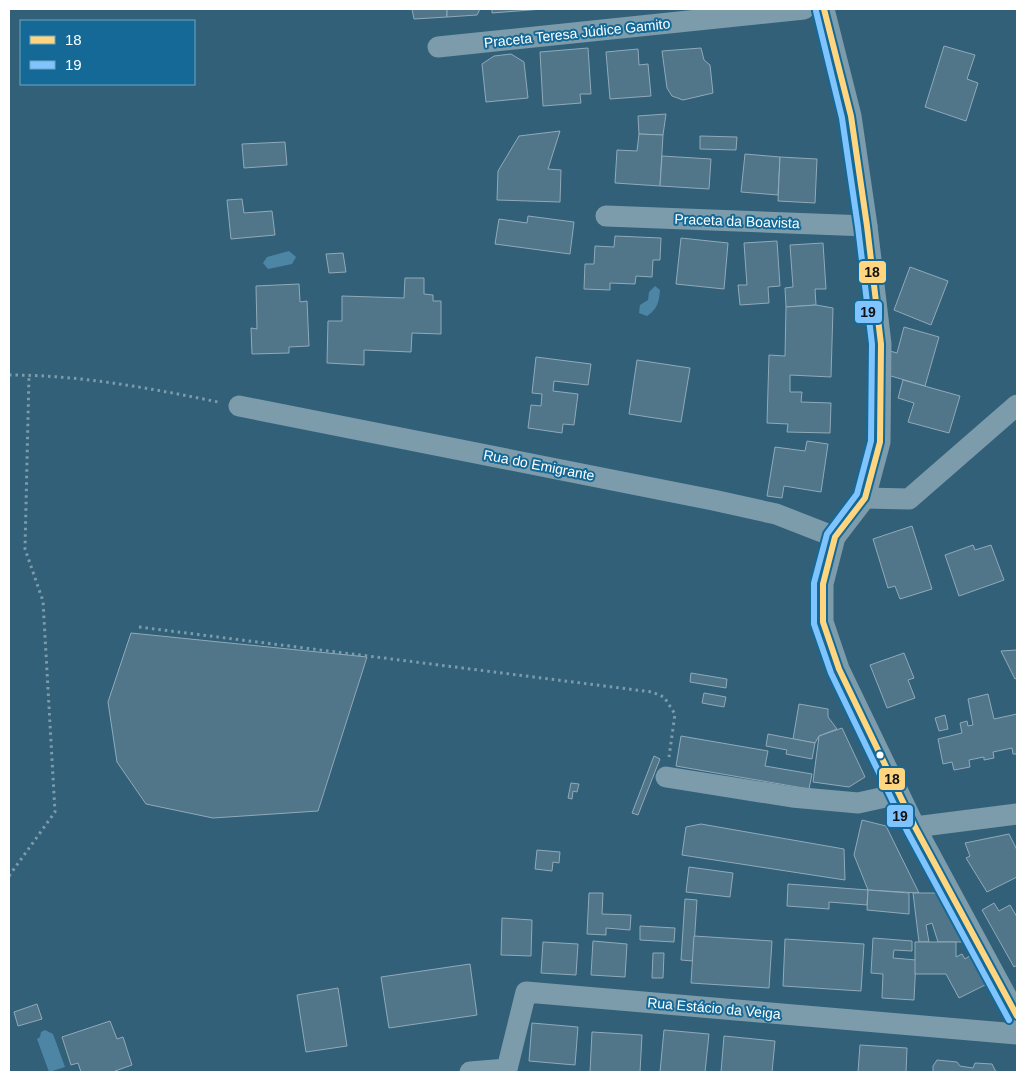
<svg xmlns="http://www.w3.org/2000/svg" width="1026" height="1081" font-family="Arial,sans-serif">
<rect width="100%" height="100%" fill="#326079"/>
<g fill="#4d86a5">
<polygon points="289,251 296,257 292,264 268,269 263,263 267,257"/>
<path d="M655,286L660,290C659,301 658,309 647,316L639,313L640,305L648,300L649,292Z"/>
<polygon points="45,1030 53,1034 65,1067 49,1072 37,1039 40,1037 41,1032"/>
</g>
<g fill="#517589" stroke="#90aab9">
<polygon points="412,9 447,9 447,17 414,19"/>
<polygon points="447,9 480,9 477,15 447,17"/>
<polygon points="492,9 543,9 492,13"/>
<polygon points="944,46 975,55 967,79 978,83 966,121 925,107"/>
<polygon points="588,48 591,94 580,94 581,103 543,106 540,52"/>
<polygon points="701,48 704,60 710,65 713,93 683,100 672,96 667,88 662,51"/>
<polygon points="638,49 639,65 648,64 651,96 610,99 606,52"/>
<polygon points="511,54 524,62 528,98 486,102 482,64 494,56"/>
<polygon points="666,114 663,135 639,134 638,116"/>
<polygon points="560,131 548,169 561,170 560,202 497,200 498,171 519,136"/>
<polygon points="639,134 663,135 660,186 615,183 617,150 637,151"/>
<polygon points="700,136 737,137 736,150 700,149"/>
<polygon points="285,142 287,165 244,168 242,144"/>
<polygon points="745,154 780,157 778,195 741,192"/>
<polygon points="662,156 711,159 709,189 660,186"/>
<polygon points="780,157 817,159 815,203 778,201"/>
<polygon points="242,199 244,213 272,211 275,235 231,239 227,200"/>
<polygon points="528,216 574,222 570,254 495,244 499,219 527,223"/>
<polygon points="615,236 661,238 660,260 653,260 652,277 636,276 635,284 610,283 610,290 584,289 585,264 594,264 595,246 614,247"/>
<polygon points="681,238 728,243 724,289 676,284"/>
<polygon points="777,241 780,286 768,287 769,303 740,305 738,285 747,285 744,243"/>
<polygon points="823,243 826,289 815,289 816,305 786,307 785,288 793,287 790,245"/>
<polygon points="343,253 346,272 329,273 326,254"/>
<polygon points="910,267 948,281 931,325 894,310"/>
<polygon points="405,278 424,278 424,294 433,295 433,301 441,301 441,334 412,333 411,352 364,350 364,365 327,363 328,321 342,321 342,296 404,298"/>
<polygon points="299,284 300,302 307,301 309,346 289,347 289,353 252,354 251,328 257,329 256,286"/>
<polygon points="816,305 833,308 831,377 790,375 790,392 802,392 801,402 831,403 830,433 787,432 788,424 767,423 769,355 785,356 786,307"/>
<polygon points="904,327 939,337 925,386 884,374 890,351 897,353"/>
<polygon points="536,357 591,364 588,385 554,381 553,391 578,394 574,425 563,424 562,433 528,428 531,405 541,406 542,394 532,393"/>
<polygon points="637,360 690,368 681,422 629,414"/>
<polygon points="903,380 960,396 949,433 908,422 914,403 898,398"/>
<polygon points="807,441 828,444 821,492 784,486 782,498 767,496 775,447 805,451"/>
<polygon points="912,526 932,589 900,599 895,586 888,588 873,539"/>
<polygon points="973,545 975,550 991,545 1004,580 959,596 945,555"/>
<polygon points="131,633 367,657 318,811 213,818 146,804 117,762 108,702"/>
<polygon points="1017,650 1017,678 1015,679 1001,651"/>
<polygon points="904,653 914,678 908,680 915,698 887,708 870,665"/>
<polygon points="691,673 727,679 726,688 690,682"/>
<polygon points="704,693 726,697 724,707 702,703"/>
<polygon points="988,694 994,719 1017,714 1017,754 1013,754 1012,748 993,752 994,758 984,760 984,757 969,760 970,767 954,770 952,762 943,764 938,739 962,733 960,723 967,721 968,726 973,725 968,699"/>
<polygon points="799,704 828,709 828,717 837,729 819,736 815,743 793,739"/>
<polygon points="945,715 948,729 939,731 935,718"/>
<polygon points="842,728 865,777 849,787 813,782 819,736"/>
<polygon points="768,734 815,743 812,759 786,754 787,750 766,746"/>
<polygon points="681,736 768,751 765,766 812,774 809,789 676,766"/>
<polygon points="654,756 660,759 638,815 632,813"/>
<polygon points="571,783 579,784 577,792 573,791 572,799 568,798"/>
<polygon points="862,820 886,826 919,893 868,890 854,855"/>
<polygon points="701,824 844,849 845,880 682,855 686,827"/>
<polygon points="1009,834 1017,850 1017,877 987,892 966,858 970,856 965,843"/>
<polygon points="537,850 560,852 559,863 553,862 552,871 535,869"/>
<polygon points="689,867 733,873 730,897 686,892"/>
<polygon points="788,884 868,890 867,905 829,902 829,909 787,906"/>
<polygon points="868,890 909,893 909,914 867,910"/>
<polygon points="589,893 603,893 602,914 631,915 630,930 606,928 606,935 587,934"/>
<polygon points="913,893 939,893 966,942 938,942 932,923 926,925 929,942 919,942"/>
<polygon points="685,899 697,900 693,961 681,960"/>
<polygon points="994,903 999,911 1010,905 1017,917 1017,965 1014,967 982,910"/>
<polygon points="502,918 532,920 531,956 501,955"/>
<polygon points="640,926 675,928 674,942 640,940"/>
<polygon points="694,936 772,941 769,988 691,983"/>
<polygon points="873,938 912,941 912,951 894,950 893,958 916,960 914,1000 882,998 883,974 871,973"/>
<polygon points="785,939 864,944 861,991 783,986"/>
<polygon points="593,941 627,944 625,977 591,975"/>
<polygon points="543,942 578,944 576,975 541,973"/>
<polygon points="915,942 956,942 956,957 962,954 965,959 971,955 987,984 959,998 946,974 915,974"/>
<polygon points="653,953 664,953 663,978 652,978"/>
<polygon points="470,964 477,1015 389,1028 381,977"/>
<polygon points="338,988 347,1046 306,1052 297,995"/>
<polygon points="37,1004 42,1019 18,1026 14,1012"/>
<polygon points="110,1021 117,1039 123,1037 132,1065 115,1071 115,1072 81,1072 78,1063 71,1065 62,1037"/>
<polygon points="532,1023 578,1027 575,1065 529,1061"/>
<polygon points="664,1030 709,1034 705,1072 660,1072"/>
<polygon points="592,1032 642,1035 640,1072 590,1072"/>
<polygon points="724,1036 775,1041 772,1072 721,1072"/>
<polygon points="860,1045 907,1048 906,1072 858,1072"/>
<polygon points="937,1060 957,1062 960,1066 973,1068 975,1063 992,1064 996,1072 933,1072 933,1066"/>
</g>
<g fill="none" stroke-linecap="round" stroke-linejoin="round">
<g stroke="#7c9cab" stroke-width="3" stroke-dasharray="2.5 4" stroke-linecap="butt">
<path d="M9,375C80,375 149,388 218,402"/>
<polyline points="139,627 652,692 664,697 675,714 669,757"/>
<polyline points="9,876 55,812 43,601 25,549 29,375"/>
</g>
<g stroke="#7c9cab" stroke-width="21">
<polyline points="824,9 851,116 867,226 881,344 880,442 865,498 835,537 823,584 823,622 839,669 915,827 1017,1016"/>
<polyline points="438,47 804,9"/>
<polyline points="606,216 867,226"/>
<polyline points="239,406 713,500 776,514 835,537"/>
<polyline points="865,498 909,499 1017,405"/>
<polyline points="666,777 792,797 858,803 899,794"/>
<polyline points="915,827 1017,814"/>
<polyline points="470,1072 507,1069 526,992 1017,1034"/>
</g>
<defs>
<polyline id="bus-1" points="824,9 851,116 867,226 881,344 880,442 865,498 835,537 823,584 823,622 839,669 915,827 1017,1016"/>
<polyline id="bus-2" points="816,11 842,118 858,227 872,344 871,441 857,494 827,534 814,583 814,624 831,673 907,831 1009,1020"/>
</defs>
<use href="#bus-1" stroke="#156996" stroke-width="10"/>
<use href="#bus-2" stroke="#156996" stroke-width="10"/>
<use href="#bus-1" stroke="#ffd580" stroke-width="6"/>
<use href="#bus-2" stroke="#80c4ff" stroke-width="6"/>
</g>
<circle fill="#fff" stroke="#156996" stroke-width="2" cx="880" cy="755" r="4.5"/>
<g text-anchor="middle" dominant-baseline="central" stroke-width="4" stroke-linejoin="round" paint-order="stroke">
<g font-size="14" fill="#fff" stroke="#156996">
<text transform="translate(577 33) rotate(-6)">Praceta Teresa Júdice Gamito</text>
<text transform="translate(737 221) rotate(2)">Praceta da Boavista</text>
<text transform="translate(539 465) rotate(11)">Rua do Emigrante</text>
<text transform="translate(714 1008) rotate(5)">Rua Estácio da Veiga</text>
</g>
</g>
<g stroke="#156996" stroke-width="2">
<rect x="858" y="260" width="29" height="24" rx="5" fill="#ffd580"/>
<rect x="854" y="300" width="29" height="24" rx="5" fill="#80c4ff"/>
<rect x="878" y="767" width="28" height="24" rx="5" fill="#ffd580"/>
<rect x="886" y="804" width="28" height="24" rx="5" fill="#80c4ff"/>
</g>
<g font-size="14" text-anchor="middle" font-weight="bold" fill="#111">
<text x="872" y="277">18</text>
<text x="868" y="317">19</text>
<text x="892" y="784">18</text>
<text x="900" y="821">19</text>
</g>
<rect width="1026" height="1081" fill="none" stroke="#ffffff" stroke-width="20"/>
<rect x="20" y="20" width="175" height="65" fill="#156996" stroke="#73a5c0"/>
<rect x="30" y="36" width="25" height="8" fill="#ffd580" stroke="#73a5c0"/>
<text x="65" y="45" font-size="15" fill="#ffffff">18</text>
<rect x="30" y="61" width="25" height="8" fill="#80c4ff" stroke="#73a5c0"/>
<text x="65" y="70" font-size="15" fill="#ffffff">19</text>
</svg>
